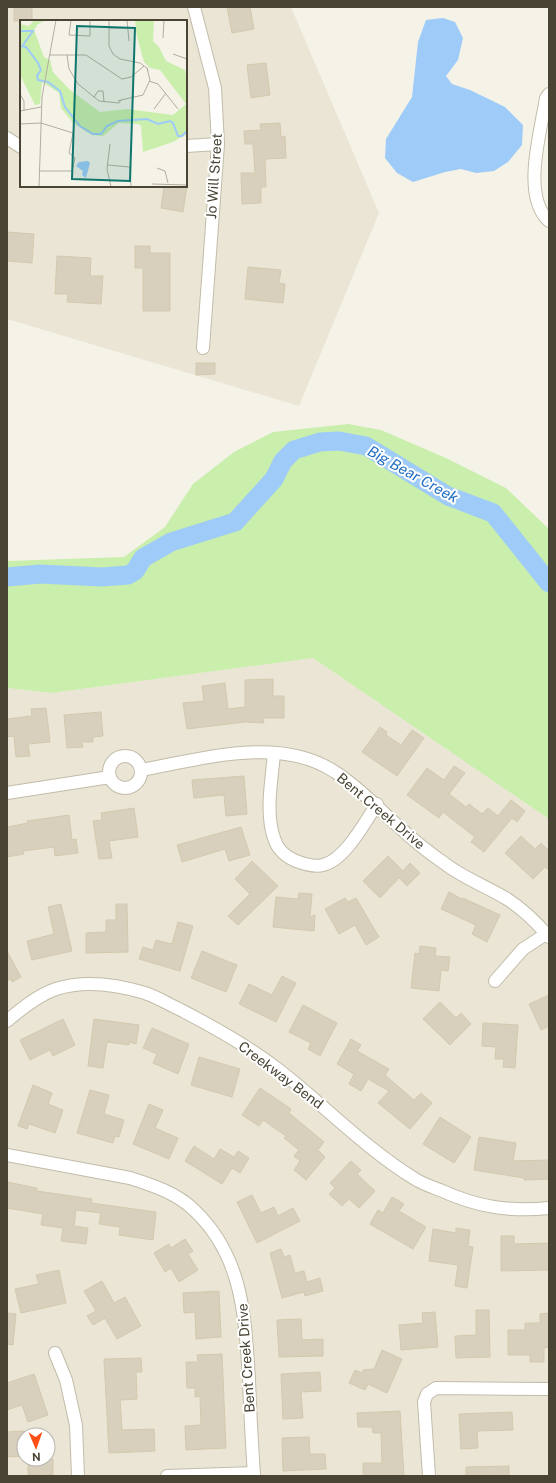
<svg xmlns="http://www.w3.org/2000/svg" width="556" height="1483" font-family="'Public Sans',sans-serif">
<rect width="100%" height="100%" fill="#f5f3e8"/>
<g fill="#eae5d5" fill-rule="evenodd">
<path d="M7,7H291L379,213L299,406L7,319ZM21,21H186V186H21Z"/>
<path d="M313,658L549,819V1476H7V688L51,693ZM24,1435H48V1459H24Z"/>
</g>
<polygon fill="#caeeac" points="348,424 381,430 446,458 506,488 549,529 549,819 313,658 51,693 7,688 7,561 124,557 165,527 193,484 234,452 273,432"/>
<polygon fill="#9ecbf8" points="443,18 455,22 463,38 458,60 446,76 452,84 470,90 505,107 523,125 522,145 508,162 494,171 476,173 461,169 445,172 413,182 397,173 385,158 386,139 412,97 418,42 426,20"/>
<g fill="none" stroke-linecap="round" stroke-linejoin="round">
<polyline stroke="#9ecbf8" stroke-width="19" points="7,577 40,574 102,577 128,575 135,571 143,558 171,542 235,522 274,479 283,461 294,450 320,442 339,441 366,446 448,496 493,513 549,583"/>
</g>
<g fill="#d8d0bc" stroke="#d4c9ae">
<rect x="14" y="7" width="18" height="14"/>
<polygon points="227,7 250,7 254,29 232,33"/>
<polygon points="266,63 270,95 251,98 247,65"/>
<polygon points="280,123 281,137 285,136 286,158 265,159 266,187 261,187 261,203 242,204 241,173 255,173 253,144 245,144 244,131 261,130 260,124"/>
<polygon points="164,186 187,186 183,212 161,208"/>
<polygon points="7,232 34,234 32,263 7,261"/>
<polygon points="135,246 150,246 150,253 170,253 170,311 143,311 143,268 135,268"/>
<polygon points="57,256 91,258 90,276 103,276 101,304 67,302 68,294 55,294"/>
<polygon points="248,267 281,270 279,283 285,284 283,303 245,299"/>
<polygon points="196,363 215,363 215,374 196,375"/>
<polygon points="273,679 273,696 284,696 284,718 263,718 264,723 245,722 187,729 183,703 204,701 202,686 225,683 228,709 245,707 245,680"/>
<polygon points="46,708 50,742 28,744 30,756 16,757 14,736 7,737 7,719 32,716 31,709"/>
<polygon points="101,712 103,736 93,737 93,742 82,742 83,747 67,748 64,715"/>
<polygon points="380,727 387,732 386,735 401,745 412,730 424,738 397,776 362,752"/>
<polygon points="454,766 465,773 449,794 466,807 469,804 482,814 488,808 498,816 511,800 525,811 517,822 512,818 484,852 471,842 475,837 443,812 439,818 407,795 427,768 444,780"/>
<polygon points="244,776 247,814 226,816 224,795 194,798 192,780"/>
<polygon points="134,808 138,837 109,841 112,858 99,859 93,821 102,820 101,813"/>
<polygon points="69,815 72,840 76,839 78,853 55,856 54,847 23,851 24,854 7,857 7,827 28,823 27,821"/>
<polygon points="241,827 250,855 229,861 225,849 182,862 177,845"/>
<polygon points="521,836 535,849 541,843 549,851 549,870 545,867 533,879 505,853"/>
<polygon points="388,856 403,871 410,863 420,873 407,886 399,878 380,898 363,881"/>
<polygon points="252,861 278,886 238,925 228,916 250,894 235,879"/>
<polygon points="449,892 462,899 463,898 500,915 487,942 472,934 476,925 441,909"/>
<polygon points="299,893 312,894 310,917 315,915 314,931 273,927 276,897 298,899"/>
<polygon points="345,898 348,902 356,898 379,937 366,945 355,925 339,934 325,909"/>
<polygon points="61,904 72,951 32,960 27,941 54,934 48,907"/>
<polygon points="116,904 127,904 128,952 86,953 86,933 106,932 106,920 116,920"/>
<polygon points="178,922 193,926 180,971 139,959 143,947 153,950 156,940 172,944"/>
<polygon points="420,946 436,948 435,956 450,957 448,971 441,970 439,991 411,988 415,953 419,954"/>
<polygon points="7,951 21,977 12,982 11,979 7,981"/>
<polygon points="202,951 237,965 226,992 191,978"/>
<polygon points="282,976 296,983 276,1022 239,1004 249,984 272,995"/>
<polygon points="549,995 549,1026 541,1030 529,1004"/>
<polygon points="440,1002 456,1018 461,1013 471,1024 450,1045 423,1019"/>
<polygon points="303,1005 337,1023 320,1056 308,1049 311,1043 289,1032"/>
<polygon points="63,1019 75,1045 53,1056 50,1050 30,1060 20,1040"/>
<polygon points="94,1019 139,1025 136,1044 129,1042 129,1045 107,1042 103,1068 88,1066"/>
<polygon points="483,1023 518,1025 515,1068 503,1067 504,1059 495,1059 496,1047 482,1046"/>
<polygon points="152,1028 189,1044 178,1074 153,1063 157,1054 143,1048"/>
<polygon points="351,1039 361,1045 357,1051 389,1069 385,1075 414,1100 421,1093 432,1103 410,1129 378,1103 389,1091 368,1079 361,1091 349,1084 354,1074 337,1064"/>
<polygon points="199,1057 240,1069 232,1097 191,1085"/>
<polygon points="33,1085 52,1093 48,1104 63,1110 55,1133 29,1124 27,1129 18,1126"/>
<polygon points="260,1088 291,1109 289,1113 324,1142 318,1150 325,1157 306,1180 294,1170 300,1161 294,1156 299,1150 284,1138 286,1136 263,1120 259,1126 242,1115"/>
<polygon points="90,1090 109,1095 104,1114 124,1120 119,1137 115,1136 113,1143 77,1133"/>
<polygon points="149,1104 163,1110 155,1128 178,1138 169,1159 133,1144"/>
<polygon points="440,1117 471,1137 454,1163 423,1144"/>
<polygon points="479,1137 516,1143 513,1161 549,1160 549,1179 524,1180 524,1178 474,1170"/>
<polygon points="194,1146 214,1159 220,1149 234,1157 238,1151 249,1158 240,1173 232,1168 222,1184 185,1161"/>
<polygon points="351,1161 361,1170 357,1174 375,1191 359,1208 349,1199 342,1206 329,1194 335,1188 330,1183"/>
<polygon points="7,1182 37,1188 37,1191 92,1199 91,1203 156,1212 153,1240 119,1235 120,1227 99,1224 101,1213 76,1210 74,1226 88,1228 86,1244 61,1241 63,1228 41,1225 43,1214 7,1208"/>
<polygon points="252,1195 261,1213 274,1207 278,1216 293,1208 300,1221 257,1243 237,1202"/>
<polygon points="392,1197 404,1204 399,1211 426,1227 413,1249 370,1224 378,1210 383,1213"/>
<polygon points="456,1228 470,1230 468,1246 473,1247 467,1288 455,1286 458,1265 429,1261 433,1229 456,1233"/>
<polygon points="501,1236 514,1236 514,1244 549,1243 549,1270 501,1271"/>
<polygon points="185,1239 193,1251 188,1254 198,1270 179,1282 171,1268 165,1272 154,1253 169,1244 171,1248"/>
<polygon points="281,1249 284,1257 290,1255 295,1273 304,1271 307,1282 320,1278 323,1291 305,1296 304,1292 282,1298 270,1253"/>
<polygon points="59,1270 66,1303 21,1313 15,1289 39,1284 36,1275"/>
<polygon points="102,1281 114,1303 125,1297 141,1326 117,1339 105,1318 93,1325 87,1316 96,1311 84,1291"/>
<polygon points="219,1291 221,1337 196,1339 195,1312 184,1313 183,1293"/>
<polygon points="476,1310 489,1310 490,1357 456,1358 455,1336 476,1335"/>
<polygon points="435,1312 438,1347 401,1350 399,1325 423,1323 422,1313"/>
<polygon points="7,1313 16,1314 13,1345 7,1344"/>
<polygon points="549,1313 549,1347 544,1348 544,1362 530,1362 530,1355 508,1355 508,1330 525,1330 525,1323 540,1323 540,1314"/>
<polygon points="301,1319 302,1340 323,1339 323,1356 279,1357 277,1320"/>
<polygon points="382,1350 402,1359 387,1393 368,1384 365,1390 349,1383 355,1370 362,1373 363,1370 374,1369"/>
<polygon points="222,1354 226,1448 186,1450 185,1426 201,1425 200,1396 195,1397 195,1388 187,1388 186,1362 198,1362 197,1355"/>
<polygon points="141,1358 142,1372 136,1372 137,1399 120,1400 122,1430 154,1429 155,1451 109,1453 104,1359"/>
<polygon points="320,1372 321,1391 301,1392 303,1418 283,1419 281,1374"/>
<polygon points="34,1374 48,1415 28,1422 22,1405 7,1410 7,1383"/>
<polygon points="400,1411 404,1476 363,1476 363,1463 382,1463 381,1433 373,1433 372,1427 358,1427 357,1413"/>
<polygon points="512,1412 513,1430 477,1431 478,1448 461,1449 459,1414"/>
<polygon points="24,1431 24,1456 7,1457 7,1432"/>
<polygon points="309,1437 310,1454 325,1454 326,1469 283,1471 282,1438"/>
<rect x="28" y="1459" width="25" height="16"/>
<polygon points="509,1466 509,1476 466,1476 466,1467"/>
</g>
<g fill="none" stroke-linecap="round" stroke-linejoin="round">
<defs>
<g id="minor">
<polyline points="194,7 215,88 218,144 203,348"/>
<path d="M549,94L546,98C541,131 521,196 549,221"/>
<polyline points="7,138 21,147"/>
<polyline points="186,146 218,144"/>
<path d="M274,753C272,779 265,812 274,838C277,849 286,857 296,861C304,864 316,867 323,865C345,860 365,822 377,804"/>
<circle cx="125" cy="772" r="16"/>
<path d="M141,770C202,759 280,735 335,772C362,789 382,813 406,833C418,844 431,854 444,863C463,878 486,886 507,899C523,909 537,923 549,937"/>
<polyline points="7,793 110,777"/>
<polyline points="495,981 523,949 546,934"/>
<path d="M7,1021C21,1009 38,995 56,989C84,980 118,985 145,993C157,997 168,1004 179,1009C214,1027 248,1046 279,1070C325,1106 366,1149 415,1179C423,1184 432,1187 440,1190C477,1207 509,1212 549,1208"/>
<path d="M7,1155L130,1178C152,1185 177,1193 194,1210C243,1256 245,1317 249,1379C250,1411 252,1444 254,1476"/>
<polyline points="55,1353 66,1380 76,1425 78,1476"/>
<polyline points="167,1476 254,1473"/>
<polyline points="429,1476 424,1402 427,1394 436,1388 549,1389"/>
</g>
</defs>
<use href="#minor" stroke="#c2bca9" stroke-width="14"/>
<use href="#minor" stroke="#fff" stroke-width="12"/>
</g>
<g text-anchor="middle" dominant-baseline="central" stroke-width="4" stroke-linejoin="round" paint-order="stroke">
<g font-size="14" fill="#4a4435" stroke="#fff">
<text transform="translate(214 176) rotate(-86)">Jo Will Street</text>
<text transform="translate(381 811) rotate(40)">Bent Creek Drive</text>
<text transform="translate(281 1075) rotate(37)">Creekway Bend</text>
<text transform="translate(246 1358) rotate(-94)">Bent Creek Drive</text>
</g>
<g font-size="15" font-style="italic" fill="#226fc2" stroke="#fff">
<text transform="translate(413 474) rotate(29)">Big Bear Creek</text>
</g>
</g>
<g transform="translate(20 20)">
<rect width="167" height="167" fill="#f5f3e8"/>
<path d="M14,0H26L18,4L14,10L24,37L30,40L33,52L50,70L80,92L107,89L153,95L166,84L140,50L130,48L124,42L117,17L115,0H134L133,21L139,27L146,41L165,50L167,60V114L153,122L123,132L121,106L118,104L99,103L83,116L72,115L53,103L41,88L39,73L22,62L20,84L15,85L0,55V4L9,6Z" fill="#caeeac"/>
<path d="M59,142L68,141L70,143L66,158L62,155L63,151L56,146Z" fill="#9ecbf8"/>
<path fill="none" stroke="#9ecbf8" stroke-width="2" d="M0,11H13L3,25M0,26L6,27L18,43L21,50L17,56L18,60L28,62L40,71L45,87L60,106L73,114H81L87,106L98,101L127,99L138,104L150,101L153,103L158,116H162L167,111"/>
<path fill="none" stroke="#b1ada0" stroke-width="1" d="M51,0L49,15L70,16V0M89,0V26L93,34L100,39L120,43L127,48M107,0L109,21M89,8H107M143,18L144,0M153,34L167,39M29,35H66L102,59L111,57L124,46M47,35L49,49L58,64L79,81L99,83L101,80L98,81M129,61L138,64L158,89M0,74L4,81V91M74,77L78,71H83L84,82M101,80L123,75L130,60L127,48L128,51M134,89L146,73M0,91L21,87M0,104L21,103L53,113L49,133L55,138L52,151H19M90,124L87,149L91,167M88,145L110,147L111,167M137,148L145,151L148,163M132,164L167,165M19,167L22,77L36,0"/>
<path fill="#0f766e" fill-opacity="0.15" stroke="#0f766e" stroke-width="2" d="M57,6L115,8L110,161L52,159Z"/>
<rect width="167" height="167" fill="none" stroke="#4a4435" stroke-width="2"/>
</g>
<rect width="556" height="1483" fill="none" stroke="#4a4435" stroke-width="16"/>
<g transform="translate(36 1447) rotate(178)"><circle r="19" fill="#ffffff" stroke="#b7b4ae"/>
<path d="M0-3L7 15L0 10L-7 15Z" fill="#ff4f15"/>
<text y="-6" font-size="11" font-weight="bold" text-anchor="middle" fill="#4a4435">N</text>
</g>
</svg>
